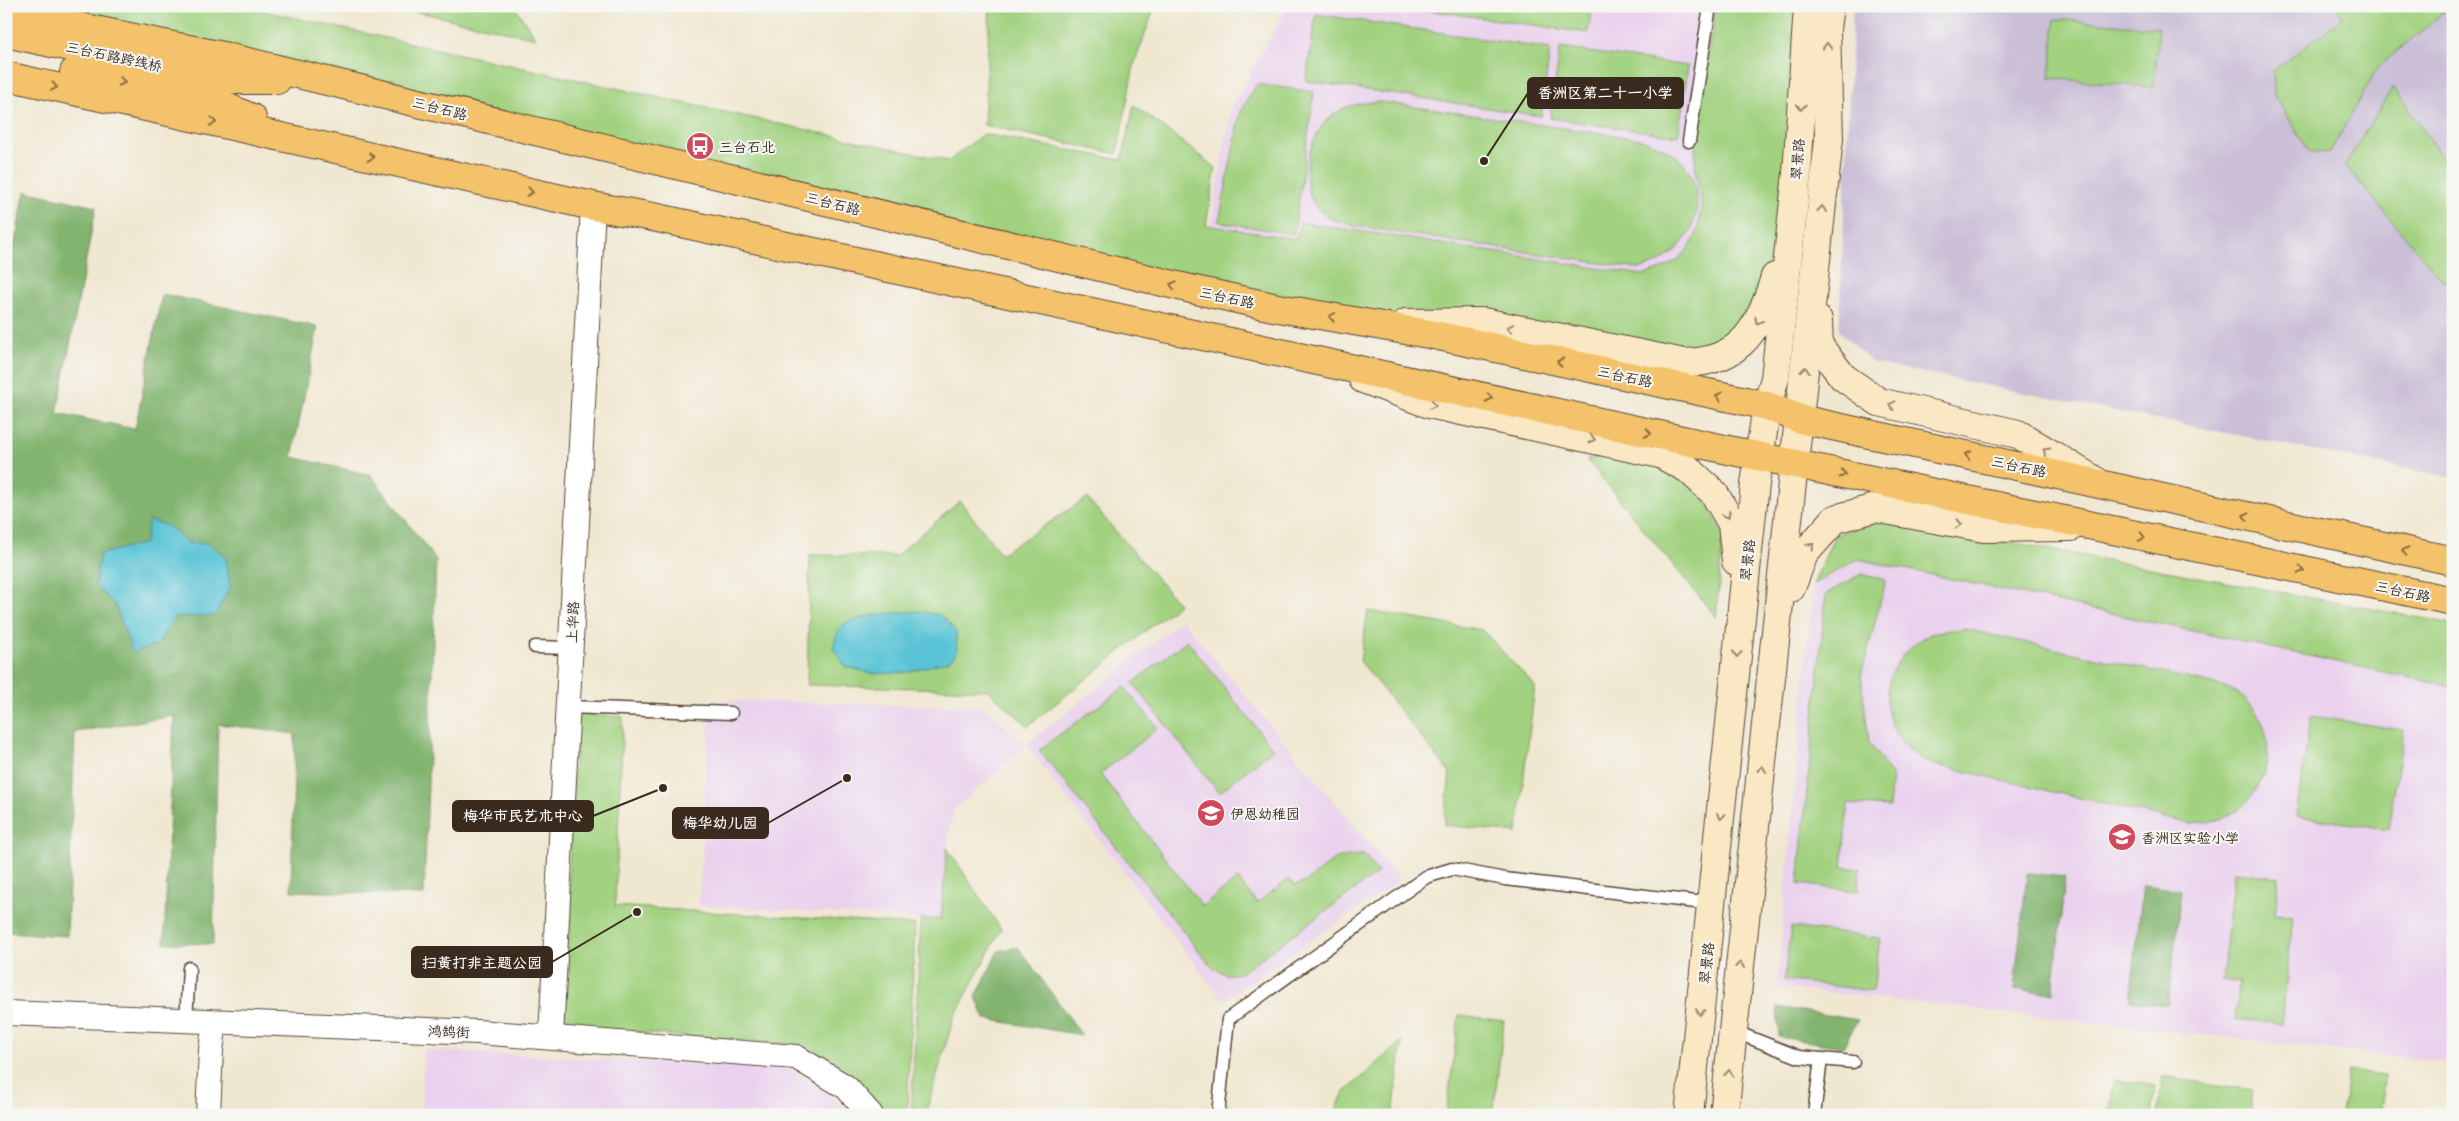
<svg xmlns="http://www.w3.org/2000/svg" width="2459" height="1121" font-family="Mali,'LXGW WenKai TC',sans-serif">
<rect width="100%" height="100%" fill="#f6f6f2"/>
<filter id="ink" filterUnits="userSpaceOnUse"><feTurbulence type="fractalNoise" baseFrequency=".02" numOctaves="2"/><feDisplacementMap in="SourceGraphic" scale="10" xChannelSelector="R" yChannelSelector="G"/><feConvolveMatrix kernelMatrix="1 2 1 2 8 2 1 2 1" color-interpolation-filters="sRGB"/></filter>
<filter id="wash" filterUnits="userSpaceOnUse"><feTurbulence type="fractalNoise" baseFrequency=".0096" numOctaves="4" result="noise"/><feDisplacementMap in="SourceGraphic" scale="20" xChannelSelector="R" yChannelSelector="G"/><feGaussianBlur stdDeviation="1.12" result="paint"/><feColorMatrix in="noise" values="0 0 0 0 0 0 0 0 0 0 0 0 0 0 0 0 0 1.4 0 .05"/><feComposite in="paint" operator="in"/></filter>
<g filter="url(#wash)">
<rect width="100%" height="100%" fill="#f0e7d0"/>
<g fill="#ead1ed">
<polygon points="1288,6 1768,6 1676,307 1209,233 1231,109"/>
<polygon points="1858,559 2453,687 2453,1063 1777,987 1813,584"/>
<polygon points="1182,620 1400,880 1223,1000 1026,745 953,811 947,848 941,920 699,905 710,700 984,707 1026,745"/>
<polygon points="424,1050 792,1069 855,1115 421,1115"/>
</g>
<polygon fill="#cabfd7" points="1853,6 2453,6 2453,478 1873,363 1839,331"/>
<g fill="#a2d280" stroke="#6e7e4f">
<path d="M6,6H240L949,161L983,134L1122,160L1134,105L1216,168L1206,225L1297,239L1300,222L1643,275C1663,270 1681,262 1692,243C1699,231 1702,207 1701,194C1700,187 1696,180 1696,172C1691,121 1708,58 1716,6H1808L1775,274L1722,355L1370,323Z"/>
<polygon points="390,6 514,6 536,38"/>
<polygon points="990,6 1155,6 1134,65 1117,154 984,125"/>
<polygon points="1398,6 1592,6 1588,33"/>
<polygon points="2336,6 2451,6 2378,67 2330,152 2310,153 2274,95 2273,71 2343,18"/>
<polygon points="1316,14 1550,49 1541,116 1306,81"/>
<polygon points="2055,19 2159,28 2154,87 2050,78"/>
<polygon points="1560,48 1688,66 1678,136 1550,118"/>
<polygon points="1257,84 1314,92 1294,234 1219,222 1240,113"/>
<polygon points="2393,87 2453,172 2453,276 2444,282 2345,165"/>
<path d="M1381,102L1640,139C1655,144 1672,150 1683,163C1716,203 1687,260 1639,269L1355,226C1343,223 1329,220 1320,211C1295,186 1308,134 1333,115C1347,104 1364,102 1381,102Z"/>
<polygon points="1608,453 1657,465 1680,478 1707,503 1723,535 1716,617 1587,460"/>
<polygon points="1087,498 1179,604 1028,726 988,690 807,685 810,555 896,556 960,501 1001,554"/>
<polygon points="1880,518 2453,624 2453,687 1858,559 1813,584 1835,535"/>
<polygon points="1861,574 1886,580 1861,676 1869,743 1892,775 1889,807 1848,804 1842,867 1860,869 1858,891 1798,884 1826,594"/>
<polygon points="1368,611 1482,630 1535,686 1517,833 1444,825 1450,773 1360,661"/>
<path d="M1965,629L2222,686C2280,707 2282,782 2232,814C2220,821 2205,822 2191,824L1929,763C1888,743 1873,696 1901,658C1909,648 1919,638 1931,634C1941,630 1954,630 1965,629Z"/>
<polygon points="1187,640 1273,749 1219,793 1133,683"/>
<path d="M1124,687L1158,728L1100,774L1202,906L1238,879L1257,903L1289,879L1295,885C1312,883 1319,869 1333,861C1342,856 1355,855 1365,855L1378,873L1242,972C1227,977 1222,974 1210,965L1039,750Z"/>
<polygon points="576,714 623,717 615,906 915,925 907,1115 881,1115 847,1077 799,1045 562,1027"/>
<polygon points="2311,716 2404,730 2388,829 2296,816"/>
<polygon points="947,848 1001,929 953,1020 925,1115 911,1115 921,919 941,919"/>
<polygon points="2234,872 2279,877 2275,914 2293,916 2282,1024 2235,1019 2239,982 2222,980"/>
<polygon points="1791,927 1880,938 1873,991 1784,980"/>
<polygon points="1459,1015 1504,1021 1493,1115 1446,1115"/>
<polygon points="1402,1041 1393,1115 1334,1115 1343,1094"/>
<polygon points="2348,1071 2385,1075 2379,1115 2342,1115"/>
<polygon points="2162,1077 2253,1090 2250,1115 2157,1115"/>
<polygon points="2114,1080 2155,1086 2151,1115 2109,1115"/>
</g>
<g fill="#81b46e" stroke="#5e6f46">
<polygon points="25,191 96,207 57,413 135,429 162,294 318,327 292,457 371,475 436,560 424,895 291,891 295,734 218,724 213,944 164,943 174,716 75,732 67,936 6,932 6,288"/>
<polygon points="2027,873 2065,877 2053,993 2014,989"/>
<polygon points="2143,885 2181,890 2168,1005 2130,1001"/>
<polygon points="1018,947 1082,1035 985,1019 976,997 998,951"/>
<polygon points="1777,1007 1858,1020 1843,1047 1779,1037"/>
</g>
<g fill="#5ac4d6" stroke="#4a777a">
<polygon points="149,520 170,527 187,543 208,543 226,557 230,587 215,616 174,617 158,644 133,653 115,605 95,586 100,554 145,543"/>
<path d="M919,611L941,615L956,631L957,652L949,661L907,672L874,674L846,667L833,648C835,642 836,634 839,629C849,614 902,613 919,611Z"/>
</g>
</g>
<g filter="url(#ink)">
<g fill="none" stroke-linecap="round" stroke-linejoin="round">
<defs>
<g id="service">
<polyline points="1689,141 1710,6"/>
<polyline points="535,647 571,648"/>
<polyline points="568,707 731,713"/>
<polyline points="186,1021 189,968"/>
<polyline points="1733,1031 1799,1057 1853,1062"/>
<polyline points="1218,1115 1228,1019 1426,877 1452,869 1505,879 1712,904"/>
<polyline points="1814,1115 1821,1059"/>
</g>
<g id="minor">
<polyline points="6,1013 478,1032 796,1057 846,1087 871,1115"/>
<polyline points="551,1037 593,206"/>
<polyline points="208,1115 211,1050 215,1022"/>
</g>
<g id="secondary">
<polyline points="1818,320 1819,346 1843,377 1879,402 2018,434 2099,483"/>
<path d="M1406,323L1483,322L1684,363C1742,362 1760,327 1775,277"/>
<polyline points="1363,379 1429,404 1660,454 1688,469 1714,493 1732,524 1736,561"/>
<polyline points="1791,588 1804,554 1835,519 1875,508 1984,528 2071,527"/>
<polyline points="1689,1115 1755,484 1767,406 1775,378 1797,173 1808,6"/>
<polyline points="1724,1115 1829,139 1826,29 1829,6"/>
</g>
<g id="primary">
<polyline points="6,12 223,56 1191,289 1273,307 1434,335 1741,400 1767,406 1800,419 2453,561"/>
<polyline points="6,33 221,80 277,80"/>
<polyline points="74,72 215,102 252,118"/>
<polyline points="6,76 593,206 653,217 1733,451 2453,601"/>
</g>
</defs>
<use href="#service" stroke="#564639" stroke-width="15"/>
<use href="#minor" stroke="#564639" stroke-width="26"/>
<use href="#secondary" stroke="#564639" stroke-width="30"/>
<use href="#primary" stroke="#564639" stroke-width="30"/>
<use href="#service" stroke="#fff" stroke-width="12"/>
<use href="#minor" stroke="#fff" stroke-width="24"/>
<use href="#secondary" stroke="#fae7c3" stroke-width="28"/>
<use href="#primary" stroke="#f3c26a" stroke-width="28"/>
</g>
<defs><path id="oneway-chevron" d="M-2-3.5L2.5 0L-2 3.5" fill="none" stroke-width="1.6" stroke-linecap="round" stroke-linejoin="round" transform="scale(1.25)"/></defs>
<g stroke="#9a8870">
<use href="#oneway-chevron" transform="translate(1827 46) rotate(-91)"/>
<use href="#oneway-chevron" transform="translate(1801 107) rotate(94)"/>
<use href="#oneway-chevron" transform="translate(1822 209) rotate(-84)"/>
<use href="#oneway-chevron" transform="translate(1758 321) rotate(118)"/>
<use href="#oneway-chevron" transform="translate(1510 328) rotate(-169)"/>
<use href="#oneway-chevron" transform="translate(1805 370) rotate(-84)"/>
<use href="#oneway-chevron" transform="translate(1433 405) rotate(14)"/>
<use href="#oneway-chevron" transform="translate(1892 405) rotate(-167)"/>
<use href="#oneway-chevron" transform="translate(1592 439) rotate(12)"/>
<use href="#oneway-chevron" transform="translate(2046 451) rotate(-149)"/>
<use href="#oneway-chevron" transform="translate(1727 515) rotate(60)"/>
<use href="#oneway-chevron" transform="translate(1959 524) rotate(11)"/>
<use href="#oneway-chevron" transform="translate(1811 546) rotate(-48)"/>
<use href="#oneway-chevron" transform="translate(1737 654) rotate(96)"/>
<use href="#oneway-chevron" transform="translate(1762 769) rotate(-84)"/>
<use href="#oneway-chevron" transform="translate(1721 816) rotate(96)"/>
<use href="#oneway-chevron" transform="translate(1740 965) rotate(-84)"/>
<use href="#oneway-chevron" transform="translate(1700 1012) rotate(96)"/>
<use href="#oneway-chevron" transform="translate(1729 1073) rotate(-84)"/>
</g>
<g stroke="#8e6e40">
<use href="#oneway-chevron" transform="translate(122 82) rotate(12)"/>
<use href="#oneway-chevron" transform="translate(54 87) rotate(12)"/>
<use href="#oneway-chevron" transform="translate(213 122) rotate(12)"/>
<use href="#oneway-chevron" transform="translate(371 157) rotate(12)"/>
<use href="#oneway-chevron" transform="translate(530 192) rotate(12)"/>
<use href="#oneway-chevron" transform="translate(1173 285) rotate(-166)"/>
<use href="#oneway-chevron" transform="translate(1332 317) rotate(-170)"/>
<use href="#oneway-chevron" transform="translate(1560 362) rotate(-168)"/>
<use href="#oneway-chevron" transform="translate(1719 396) rotate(-168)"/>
<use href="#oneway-chevron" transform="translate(1489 398) rotate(12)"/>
<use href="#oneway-chevron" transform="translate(1648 433) rotate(12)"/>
<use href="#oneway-chevron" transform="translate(1968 455) rotate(-168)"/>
<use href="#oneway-chevron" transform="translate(1843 474) rotate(13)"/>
<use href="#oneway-chevron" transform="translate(2246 516) rotate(-168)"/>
<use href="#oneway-chevron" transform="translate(2142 537) rotate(12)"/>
<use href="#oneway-chevron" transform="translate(2405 551) rotate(-168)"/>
<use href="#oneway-chevron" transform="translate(2301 570) rotate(12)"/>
</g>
</g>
<defs>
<symbol id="bus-disc" viewBox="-11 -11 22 22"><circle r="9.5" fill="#d1495b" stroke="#f6f6f2"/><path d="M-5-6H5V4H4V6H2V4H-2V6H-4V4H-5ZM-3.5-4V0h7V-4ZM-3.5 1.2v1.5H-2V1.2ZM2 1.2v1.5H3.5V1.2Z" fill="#fff"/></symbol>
<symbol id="school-disc" viewBox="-11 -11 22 22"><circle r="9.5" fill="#d1495b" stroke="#f6f6f2"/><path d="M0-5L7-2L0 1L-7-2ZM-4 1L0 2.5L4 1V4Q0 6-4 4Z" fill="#fff"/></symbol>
</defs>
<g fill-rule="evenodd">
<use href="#bus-disc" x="684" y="130" width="32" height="32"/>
<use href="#school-disc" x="1195" y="797" width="32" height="32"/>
<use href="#school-disc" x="2106" y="821" width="32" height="32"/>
</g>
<g text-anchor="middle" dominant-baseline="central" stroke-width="4" stroke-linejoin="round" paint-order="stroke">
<g font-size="14" fill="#3b2a1e" stroke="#f6f6f2">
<text transform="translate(114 56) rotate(12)">三台石路跨线桥</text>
<text transform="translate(440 108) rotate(14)">三台石路</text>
<text transform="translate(1797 159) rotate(-86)">翠景路</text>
<text transform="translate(833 203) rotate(14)">三台石路</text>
<text transform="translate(1227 297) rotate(12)">三台石路</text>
<text transform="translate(1625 376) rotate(12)">三台石路</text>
<text transform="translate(2019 466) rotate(12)">三台石路</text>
<text transform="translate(1747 560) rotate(-84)">翠景路</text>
<text transform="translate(2403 591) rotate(12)">三台石路</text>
<text transform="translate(572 622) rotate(-87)">上华路</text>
<text transform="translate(1706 963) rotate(-84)">翠景路</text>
<text transform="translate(449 1031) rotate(2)">鸿鹄街</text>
</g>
<g font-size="14" fill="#3b2a1e" stroke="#f6f6f2" text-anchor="start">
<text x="719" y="146">三台石北</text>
<text x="1230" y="813">伊恩幼稚园</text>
<text x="2141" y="837">香洲区实验小学</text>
</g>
</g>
<path fill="none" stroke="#3b2a1e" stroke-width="2" d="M1484 161L1528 93M663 788L593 816M847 778L768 823M637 912L552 962"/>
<g fill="#3b2a1e" stroke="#f6f6f2" stroke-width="2">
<circle cx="1484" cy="161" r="5"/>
<circle cx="663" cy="788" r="5"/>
<circle cx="847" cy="778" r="5"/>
<circle cx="637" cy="912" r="5"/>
</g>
<g fill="#3b2a1e" stroke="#3b2a1e" stroke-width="2">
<rect x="1528" y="78" width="155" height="30" rx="5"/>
<rect x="453" y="801" width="140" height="30" rx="5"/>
<rect x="673" y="808" width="95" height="30" rx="5"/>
<rect x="412" y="947" width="140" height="30" rx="5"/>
</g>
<g font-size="15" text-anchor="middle" font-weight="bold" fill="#fff">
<text x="1605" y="98">香洲区第二十一小学</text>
<text x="523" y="821">梅华市民艺术中心</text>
<text x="720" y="828">梅华幼儿园</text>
<text x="482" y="968">扫黄打非主题公园</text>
</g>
<rect width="2459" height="1121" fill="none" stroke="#f6f6f2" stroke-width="25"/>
</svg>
